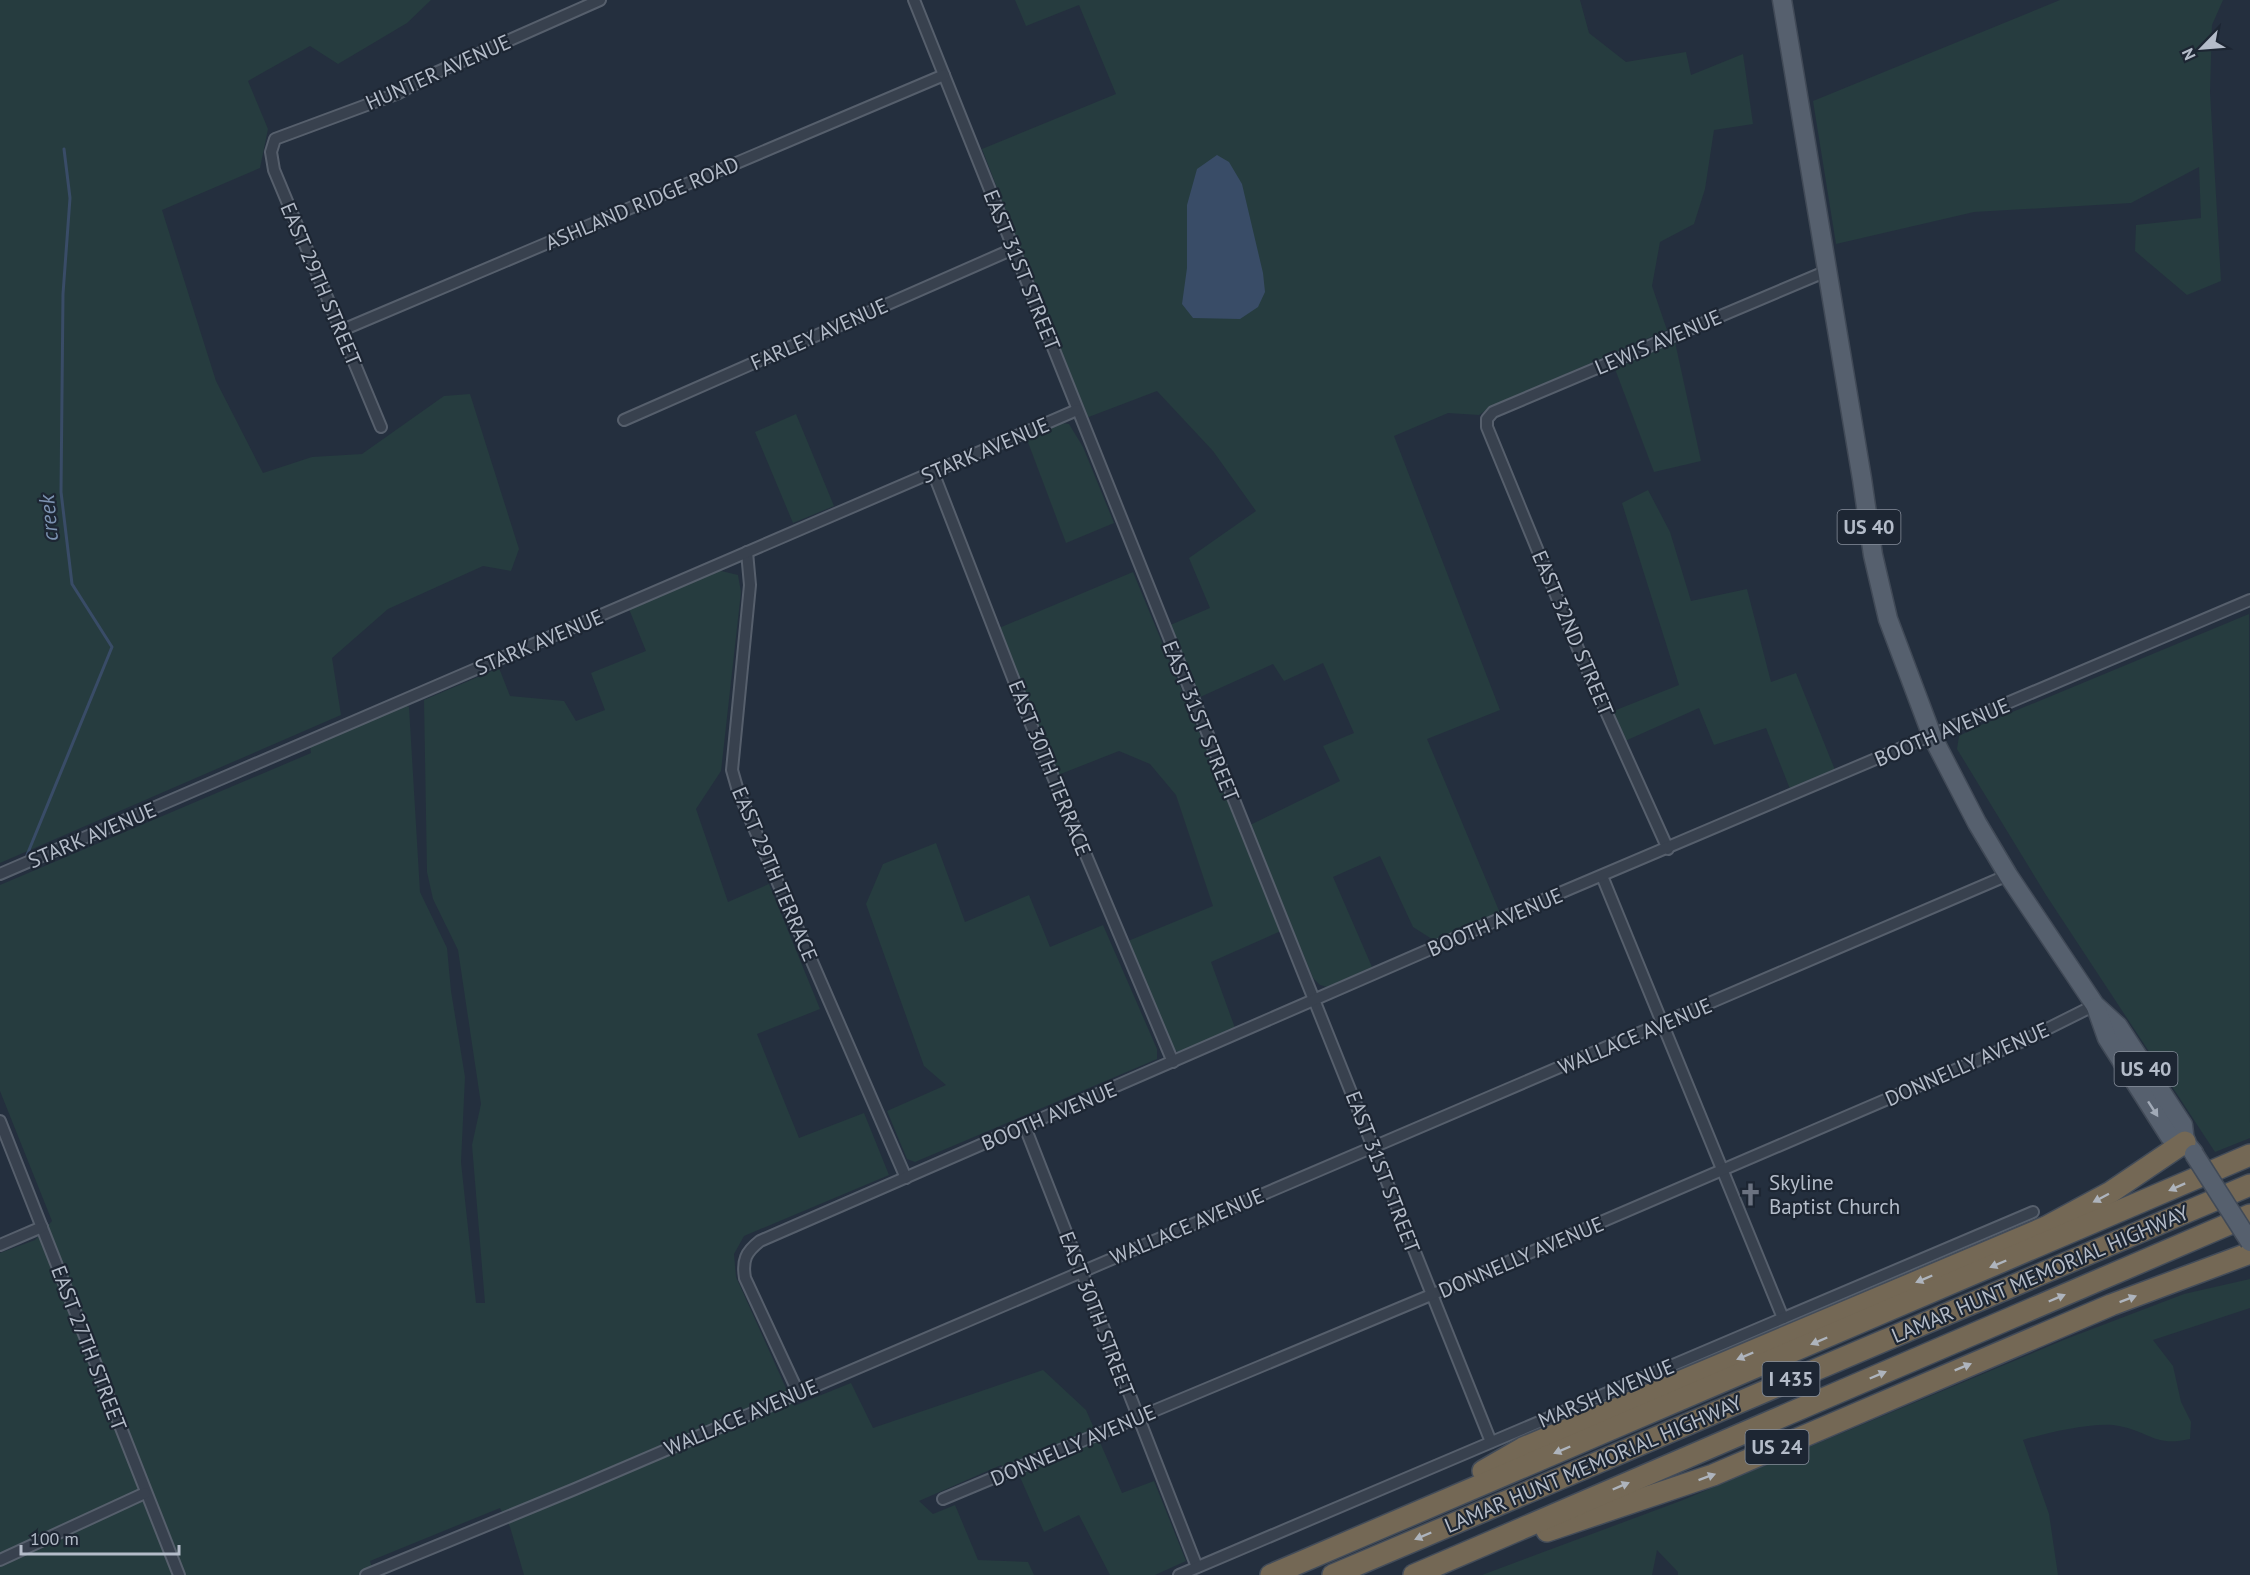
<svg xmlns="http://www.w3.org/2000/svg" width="2250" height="1575" font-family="'PT Sans',sans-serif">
<rect width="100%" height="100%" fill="#242f3e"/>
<g fill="#263c3f">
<polygon points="0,0 431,0 407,23 338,64 310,46 248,81 268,129 260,168 162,210 216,381 263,473 312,457 362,454 444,396 470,394 519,549 511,571 483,566 388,609 332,658 341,715 0,863"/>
<polygon points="1015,0 1580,0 1589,33 1626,62 1686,52 1691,75 1743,54 1753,124 1714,130 1705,189 1694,224 1660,242 1652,286 1667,330 1492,406 1479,415 1448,413 1394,436 1500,710 1427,739 1500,913 1435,941 1413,927 1380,856 1333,877 1372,967 1327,987 1320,985 1313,978 1250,825 1340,781 1323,746 1354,733 1323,663 1284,681 1273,664 1198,698 1168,626 1210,608 1189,558 1256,511 1213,451 1157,391 1086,418 982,149 1116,94 1079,5 1026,26"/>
<polygon points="2060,0 2223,0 2212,25 2210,92 2221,281 2187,295 2135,251 2136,225 2201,218 2199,167 2131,203 1974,212 1836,244 1813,101"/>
<polygon points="1675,342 1701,461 1654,472 1615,369"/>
<polygon points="796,414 834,506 793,523 755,432"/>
<polygon points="1062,423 1069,424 1083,447 1114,523 1066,543 1026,437"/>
<polygon points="1648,490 1670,532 1691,601 1747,589 1771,682 1796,673 1835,770 1790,789 1766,728 1714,745 1699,708 1625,741 1611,712 1679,685 1622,503"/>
<polygon points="717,570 738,575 741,592 721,771 696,809 728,902 769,884 820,1009 757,1034 799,1138 864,1113 889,1175 744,1236 734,1254 736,1277 794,1406 851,1383 873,1428 1043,1370 1086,1410 1122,1493 1154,1481 1186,1561 1155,1575 1110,1575 1079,1515 1044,1532 1020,1477 1001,1465 919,1501 933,1514 955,1505 978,1560 1028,1562 1034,1575 524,1575 510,1527 500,1508 370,1561 374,1575 0,1575 0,1253 35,1240 52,1221 0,1091 0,885 311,753 310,746 405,705 409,707 420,892 447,948 451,991 465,1077 461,1162 476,1303 485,1303 472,1145 481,1104 458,950 433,899 427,872 424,700 499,668 510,696 564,701 576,721 605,710 591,673 646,651 629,609"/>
<polygon points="1133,572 1281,931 1211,962 1235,1028 1178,1052 1172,1048 1128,941 1213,906 1176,795 1150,764 1119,751 1058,775 999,628"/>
<polygon points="2249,614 2250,1138 2215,1152 2046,895 1957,749 1959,736 1981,725"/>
<polygon points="936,843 965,922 1029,895 1050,947 1103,925 1157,1049 1157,1059 915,1162 907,1159 887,1111 946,1085 924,1066 866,904 883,864"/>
<path d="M2250,1279V1308L2153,1340L2173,1366L2181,1402L2191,1422L2190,1439C2154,1447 2151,1432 2119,1426C2097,1421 2046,1433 2023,1440L2049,1514L2058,1575H1678V1572L1657,1550L1652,1575H1482L1683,1500L2066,1339L2184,1294Z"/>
</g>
<polygon fill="#394c67" points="1217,155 1229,162 1242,184 1263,273 1265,292 1258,307 1240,319 1193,318 1182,304 1187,268 1187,205 1197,169"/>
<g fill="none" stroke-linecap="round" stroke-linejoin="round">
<polyline stroke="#394c67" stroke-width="3" points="27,855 112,647 72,584 61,492 63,294 70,198 64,149"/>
<defs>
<g id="street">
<polyline points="914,0 1491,1442"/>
<polyline points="340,331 944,75"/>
<polyline points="624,420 1013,249"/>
<polyline points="381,427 274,170 271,152 275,139 399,93 433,74 600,0"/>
<polyline points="933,472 1030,722 1173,1062"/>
<polyline points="747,552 750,585 732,770 738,791 906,1178"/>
<polyline points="1668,849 1581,656 1487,427 1487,419 1493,412 1827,271"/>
<polyline points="0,874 1077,410"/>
<polyline points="1602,876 1783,1318"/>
<polyline points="0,1121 179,1575"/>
<polyline points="1025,1127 1197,1567"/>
<polyline points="0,1245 42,1227"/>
<path d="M798,1392L745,1278C742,1260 746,1252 760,1241L1534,904L2250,600"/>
<polyline points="943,1499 1431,1295 2025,1040 2095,1005"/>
<polyline points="0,1560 145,1493"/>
<polyline points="366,1575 575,1489 2008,875"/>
<polyline points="1179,1575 2033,1212"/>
</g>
<g id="primary">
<polyline points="1782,0 1862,479 1873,555 1888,619 1932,736 1977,823 2008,875 2095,1005 2118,1026 2183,1125 2185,1142 2194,1153"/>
<polyline points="2096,1007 2107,1038 2170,1137 2185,1142"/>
</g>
<g id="highway">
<polyline points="1483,1471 1523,1448 2046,1227 2111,1192 2185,1142"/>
<polyline points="1547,1531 1713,1475 2111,1305 2250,1253"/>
<polyline points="1271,1575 2250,1155"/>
<polyline points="1333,1575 2250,1185"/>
<polyline points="1414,1575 2250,1215"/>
</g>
</defs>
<use href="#street" stroke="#565f6c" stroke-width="14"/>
<use href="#primary" stroke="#414a57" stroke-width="21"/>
<use href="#highway" stroke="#434c59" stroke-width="24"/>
<use href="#street" stroke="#38414e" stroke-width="10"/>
<use href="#primary" stroke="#56606e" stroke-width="18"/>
<use href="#highway" stroke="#746855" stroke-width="21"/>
<defs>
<polyline id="primary-bridge" points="2194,1154 2250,1242"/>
</defs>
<use href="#primary-bridge" stroke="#414a57" stroke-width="21" stroke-linecap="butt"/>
<use href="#primary-bridge" stroke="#56606e" stroke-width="18"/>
</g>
<defs><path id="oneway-solid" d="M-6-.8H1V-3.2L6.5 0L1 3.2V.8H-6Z" transform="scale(1.5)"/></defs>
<use fill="#a1aab7" href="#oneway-solid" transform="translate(2153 1109) rotate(57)"/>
<g fill="#aeb4bd">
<use href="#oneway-solid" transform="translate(2177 1187) rotate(156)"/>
<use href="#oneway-solid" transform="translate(2101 1198) rotate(152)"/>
<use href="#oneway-solid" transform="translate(1998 1264) rotate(157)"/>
<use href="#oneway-solid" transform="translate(1924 1279) rotate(157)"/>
<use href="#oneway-solid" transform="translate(2057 1298) rotate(-23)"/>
<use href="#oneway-solid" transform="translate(2128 1299) rotate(-21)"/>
<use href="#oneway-solid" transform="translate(1819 1341) rotate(157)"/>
<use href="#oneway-solid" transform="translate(1745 1356) rotate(157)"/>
<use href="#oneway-solid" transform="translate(1963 1367) rotate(-22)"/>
<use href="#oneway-solid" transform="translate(1878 1375) rotate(-23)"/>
<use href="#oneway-solid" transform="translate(1562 1450) rotate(157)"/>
<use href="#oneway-solid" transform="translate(1707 1477) rotate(-20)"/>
<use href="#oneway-solid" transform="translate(1621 1486) rotate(-23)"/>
<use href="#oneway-solid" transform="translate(1423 1536) rotate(157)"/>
</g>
<defs>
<symbol id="church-bare" viewBox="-9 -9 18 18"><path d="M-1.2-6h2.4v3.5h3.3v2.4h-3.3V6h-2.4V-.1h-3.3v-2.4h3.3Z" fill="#6b7280" stroke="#1d2633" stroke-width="2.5" paint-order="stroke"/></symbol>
</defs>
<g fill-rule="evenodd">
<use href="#church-bare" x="1734" y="1178" width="33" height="33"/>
</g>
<g text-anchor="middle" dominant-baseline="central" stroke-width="4.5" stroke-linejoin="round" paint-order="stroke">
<g fill="#1d2633" stroke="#878f9c" stroke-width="1.5">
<rect x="1837.5" y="510" width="63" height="34" rx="4.5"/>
<rect x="2114.5" y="1052" width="63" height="34" rx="4.5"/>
<rect x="1762.5" y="1362" width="57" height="34" rx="4.5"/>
<rect x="1745.5" y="1430" width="63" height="34" rx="4.5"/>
</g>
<g font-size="20" font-weight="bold" fill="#b4bcc9">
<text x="1869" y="527">US 40</text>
<text x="2146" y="1069">US 40</text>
<text x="1791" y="1379">I 435</text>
<text x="1777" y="1447">US 24</text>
</g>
<g font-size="21" fill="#b4bcc9" stroke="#1d2633">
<text transform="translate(438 72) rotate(-24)">HUNTER AVENUE</text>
<text transform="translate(642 203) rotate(-23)">ASHLAND RIDGE ROAD</text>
<text transform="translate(1022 270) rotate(68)">EAST 31ST STREET</text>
<text transform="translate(321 284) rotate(67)">EAST 29TH STREET</text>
<text transform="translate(819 334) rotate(-24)">FARLEY AVENUE</text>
<text transform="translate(1658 342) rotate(-23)">LEWIS AVENUE</text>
<text transform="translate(985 450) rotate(-23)">STARK AVENUE</text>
<text transform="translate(1573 633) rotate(67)">EAST 32ND STREET</text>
<text transform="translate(539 642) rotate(-23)">STARK AVENUE</text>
<text transform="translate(1201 721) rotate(68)">EAST 31ST STREET</text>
<text transform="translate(1942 732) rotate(-23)">BOOTH AVENUE</text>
<text transform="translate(1050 768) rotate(68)">EAST 30TH TERRACE</text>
<text transform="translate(92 835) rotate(-23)">STARK AVENUE</text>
<text transform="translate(775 874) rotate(67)">EAST 29TH TERRACE</text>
<text transform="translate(1495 922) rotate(-23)">BOOTH AVENUE</text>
<text transform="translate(1635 1036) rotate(-23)">WALLACE AVENUE</text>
<text transform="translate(1967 1064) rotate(-24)">DONNELLY AVENUE</text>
<text transform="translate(1049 1116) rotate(-23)">BOOTH AVENUE</text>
<text transform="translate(1383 1172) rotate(69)">EAST 31ST STREET</text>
<text transform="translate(1187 1226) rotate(-23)">WALLACE AVENUE</text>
<text transform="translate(1521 1257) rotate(-23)">DONNELLY AVENUE</text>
<text transform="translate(2040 1274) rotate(-23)">LAMAR HUNT MEMORIAL HIGHWAY</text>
<text transform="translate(1097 1314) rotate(69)">EAST 30TH STREET</text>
<text transform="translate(89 1348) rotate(69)">EAST 27TH STREET</text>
<text transform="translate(1606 1393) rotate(-23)">MARSH AVENUE</text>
<text transform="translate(741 1417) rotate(-23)">WALLACE AVENUE</text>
<text transform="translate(1073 1445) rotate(-23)">DONNELLY AVENUE</text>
<text transform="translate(1593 1464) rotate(-23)">LAMAR HUNT MEMORIAL HIGHWAY</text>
</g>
<g font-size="21" fill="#b4bcc9" stroke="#1d2633" text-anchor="start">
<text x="1769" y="1182">Skyline<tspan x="1769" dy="24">Baptist Church</tspan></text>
</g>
<g font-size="22" font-style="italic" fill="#7c92b1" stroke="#1d2633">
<text transform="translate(48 518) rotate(-95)">creek</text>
</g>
</g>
<g transform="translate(2202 48) rotate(245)" stroke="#1d2633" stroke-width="4.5" paint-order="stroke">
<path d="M0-4.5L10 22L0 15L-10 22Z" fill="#b4bcc9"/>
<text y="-9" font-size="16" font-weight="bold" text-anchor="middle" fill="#b4bcc9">N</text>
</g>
<path d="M21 1545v9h158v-9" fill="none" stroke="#b4bcc9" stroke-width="3"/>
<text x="30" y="1545" font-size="18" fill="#b4bcc9" stroke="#1d2633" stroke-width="4.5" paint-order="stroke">100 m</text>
</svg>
